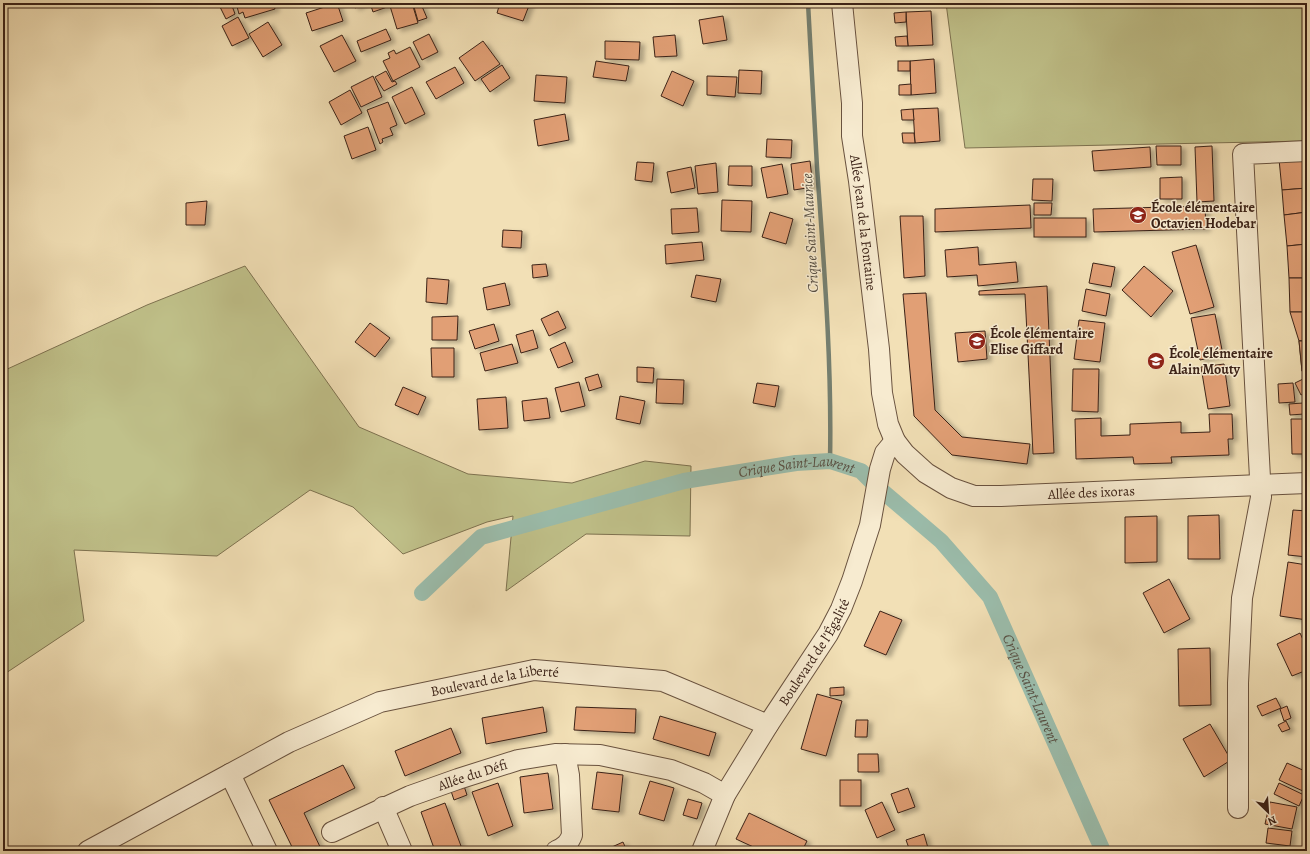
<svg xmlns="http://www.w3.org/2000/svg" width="1310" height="854" font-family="Alegreya,serif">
<defs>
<filter id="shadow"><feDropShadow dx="4.5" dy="2.5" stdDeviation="2" flood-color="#0004"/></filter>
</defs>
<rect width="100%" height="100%" fill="#f2e0b6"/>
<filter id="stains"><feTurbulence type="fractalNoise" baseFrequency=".005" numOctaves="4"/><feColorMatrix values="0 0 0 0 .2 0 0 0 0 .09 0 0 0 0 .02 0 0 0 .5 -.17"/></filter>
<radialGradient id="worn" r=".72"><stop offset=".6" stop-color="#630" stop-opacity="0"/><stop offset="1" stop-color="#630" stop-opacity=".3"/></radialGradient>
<g fill="#c0c18a" stroke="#7e7250">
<polygon points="946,3 1307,3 1307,141 965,148"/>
<polygon points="245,266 359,427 468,474 572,483 645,461 691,466 690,536 586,534 506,591 513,516 487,522 403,554 353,507 310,490 217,556 74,550 84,621 3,675 3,371 147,305"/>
</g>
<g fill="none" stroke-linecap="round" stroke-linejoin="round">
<path stroke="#757f70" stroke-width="4.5" d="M808,3C811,58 814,112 817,167C824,265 832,363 830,461"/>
<path stroke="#9bbdac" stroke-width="16" id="s1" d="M422,593L481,537L684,481L796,463L830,461L861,471L874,484L941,541L990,597L1103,851"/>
</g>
<g fill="#e19f74" stroke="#3b2217" filter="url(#shadow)">
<polygon points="231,3 235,14 226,19 220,7"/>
<polygon points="236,3 273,3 275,9 245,18 243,12 239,14"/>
<polygon points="337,3 343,21 312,31 306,13"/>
<polygon points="352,3 363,3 363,4 355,8"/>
<polygon points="370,3 412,3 418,23 397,29 390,6 373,12"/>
<polygon points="500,3 530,3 523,21 497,13"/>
<polygon points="421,4 427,18 418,21 414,7"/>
<polygon points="931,11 933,45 908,46 906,12"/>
<polygon points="906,12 906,22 895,23 894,13"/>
<polygon points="723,16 727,40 703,44 699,20"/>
<polygon points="238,17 249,38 232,46 222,26"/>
<polygon points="268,22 282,45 263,57 249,34"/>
<polygon points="386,29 391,40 361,52 357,41"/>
<polygon points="429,34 438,52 422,60 413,42"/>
<polygon points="342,35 356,61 334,72 320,46"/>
<polygon points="675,35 677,56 655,57 653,37"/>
<polygon points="907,36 908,46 896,46 895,37"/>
<polygon points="483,41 500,64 475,81 459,58"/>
<polygon points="605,41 640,42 639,60 605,59"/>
<polygon points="410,47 420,67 393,81 383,61 390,58 388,53 394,50 396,54"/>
<polygon points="934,59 936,93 911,95 910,61"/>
<polygon points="596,61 629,66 626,81 593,77"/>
<rect x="898" y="61" width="12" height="10"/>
<polygon points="502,65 510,78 490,92 481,79"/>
<polygon points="455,67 464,83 436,99 426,82"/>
<polygon points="739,70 762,71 761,94 738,93"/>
<polygon points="386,71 392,82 395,81 397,84 384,91 375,77"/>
<polygon points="672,71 694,81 683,106 661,96"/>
<polygon points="536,75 567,77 565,103 534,101"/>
<polygon points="373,76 382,97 361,107 351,87"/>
<polygon points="707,76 737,77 735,97 707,95"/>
<polygon points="911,84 911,95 899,95 899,85"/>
<polygon points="412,87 425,114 405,124 392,97"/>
<polygon points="350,90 362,113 341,125 329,102"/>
<polygon points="388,102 397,125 390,128 393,135 382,139 383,142 380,144 367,110"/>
<polygon points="938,108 940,141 915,143 913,109"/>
<polygon points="913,109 914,120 902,120 901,110"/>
<polygon points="565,114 569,140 538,146 534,120"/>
<polygon points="368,127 376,150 352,159 344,136"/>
<polygon points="902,133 914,133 915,143 903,143"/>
<polygon points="767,139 792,140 791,158 766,157"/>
<polygon points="1156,146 1181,146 1181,165 1157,165"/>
<polygon points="1212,146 1214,201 1197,202 1195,147"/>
<polygon points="1150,147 1151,167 1094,171 1092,151"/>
<polygon points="1307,155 1307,188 1282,190 1279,159"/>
<polygon points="810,161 813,187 794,190 791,164"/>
<polygon points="637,162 654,163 652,182 635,180"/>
<polygon points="716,163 718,192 698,194 695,166"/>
<polygon points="782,164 788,194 767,198 761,168"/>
<polygon points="729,166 752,166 752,186 728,185"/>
<polygon points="691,167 695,188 671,193 667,172"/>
<polygon points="1182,177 1182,199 1160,199 1160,178"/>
<polygon points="1033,179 1053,179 1052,201 1032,200"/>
<polygon points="1307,188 1307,212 1284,215 1282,190"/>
<polygon points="722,200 752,201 751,232 721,231"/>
<polygon points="207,201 205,225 186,225 186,203"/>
<polygon points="1034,203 1052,203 1051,215 1034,215"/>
<polygon points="1030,205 1031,228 935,232 935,209"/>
<polygon points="1205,206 1206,229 1094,232 1093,209"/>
<polygon points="697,208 699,232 672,234 671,209"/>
<polygon points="770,212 793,219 786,244 762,237"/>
<polygon points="1307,212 1307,244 1287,246 1284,215"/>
<polygon points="900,216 923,216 925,276 904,278"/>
<rect x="1034" y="218" width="52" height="19"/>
<polygon points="503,230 522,231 521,248 502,247"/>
<polygon points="702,242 704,260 666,264 665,245"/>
<polygon points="1307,244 1307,278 1289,278 1287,246"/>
<polygon points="1196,245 1214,307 1190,314 1172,252"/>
<polygon points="978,247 979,265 1016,262 1018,282 978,286 977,275 947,277 945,250"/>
<polygon points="1093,263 1115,267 1111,287 1089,283"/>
<polygon points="546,264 548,276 533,278 532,265"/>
<polygon points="1144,266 1173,291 1151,317 1122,290"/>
<polygon points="696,275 721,279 716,302 691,297"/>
<polygon points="427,278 449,280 447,304 426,302"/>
<polygon points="1289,278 1307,278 1307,312 1290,312"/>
<polygon points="505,283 510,305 487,310 483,288"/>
<polygon points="1047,286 1054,453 1033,454 1025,294 979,295 979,291"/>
<polygon points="1086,289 1110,294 1106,316 1082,311"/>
<polygon points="926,293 935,410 962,437 1030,444 1027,464 952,455 914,416 903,294"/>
<polygon points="558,311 566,328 549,336 541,319"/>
<polygon points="1290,312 1307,312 1307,341 1299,341"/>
<polygon points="1215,314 1223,355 1200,360 1191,318"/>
<polygon points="458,316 457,340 432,340 432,317"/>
<polygon points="1079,320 1105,323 1100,362 1074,359"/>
<polygon points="370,323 390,338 375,357 355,342"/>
<polygon points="494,324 499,341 475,349 469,331"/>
<polygon points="533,330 538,348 521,353 516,335"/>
<polygon points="985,331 987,359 958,362 955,333"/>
<polygon points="1299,341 1307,341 1307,378 1302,371"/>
<polygon points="1299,341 1307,341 1307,370 1302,371"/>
<polygon points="565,342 573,362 558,368 550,349"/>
<polygon points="512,344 518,363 485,371 480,353"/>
<polygon points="431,348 454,348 454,377 432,377"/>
<polygon points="1224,364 1230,406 1208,409 1201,367"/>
<polygon points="637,367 654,368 653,383 637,382"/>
<polygon points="1073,369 1099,369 1098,412 1072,411"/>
<polygon points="598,374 602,387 589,391 585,378"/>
<polygon points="1305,378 1307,382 1307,392 1301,395 1295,383"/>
<polygon points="657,379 684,380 683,404 656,403"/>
<polygon points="579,382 585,406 561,412 555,388"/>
<polygon points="757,383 779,386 775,407 753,403"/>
<polygon points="1293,383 1295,402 1279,403 1278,384"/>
<polygon points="403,387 426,397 418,415 395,405"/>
<polygon points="620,396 645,401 640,424 616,419"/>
<polygon points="506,397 508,428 479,430 477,399"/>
<polygon points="547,398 550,418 524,421 522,401"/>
<polygon points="1303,403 1304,414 1290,415 1289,404"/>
<polygon points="1209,414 1232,414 1233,439 1228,439 1229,455 1171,457 1172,463 1134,464 1133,457 1076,459 1075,419 1101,418 1101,436 1130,435 1130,424 1181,422 1181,433 1210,432"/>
<polygon points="1291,419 1305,419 1305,422 1307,422 1307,454 1292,454"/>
<polygon points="1293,510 1307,511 1307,557 1288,555"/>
<polygon points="1219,515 1220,559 1188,559 1188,516"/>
<polygon points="1157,516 1157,562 1125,563 1125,517"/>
<polygon points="1288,562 1307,565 1307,620 1280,616"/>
<polygon points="1169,579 1190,619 1164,633 1143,593"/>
<polygon points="880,611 902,620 886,655 864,646"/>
<polygon points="1300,633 1307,648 1307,670 1292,676 1277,644"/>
<polygon points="1210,648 1211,705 1179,706 1178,649"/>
<polygon points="844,687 844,695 830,696 830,688"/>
<polygon points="817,694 842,701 826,756 801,749"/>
<polygon points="1276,698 1281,708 1262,716 1257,706"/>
<polygon points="1287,706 1291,718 1284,721 1280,709"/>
<polygon points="543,707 547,732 486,744 482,718"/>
<polygon points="576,707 636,709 635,733 574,730"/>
<polygon points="660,716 716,733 709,756 653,739"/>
<polygon points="856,720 868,720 867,737 855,737"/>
<polygon points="1286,721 1290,729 1282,732 1278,725"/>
<polygon points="1210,724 1231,760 1204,777 1183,739"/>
<polygon points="451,728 461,753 405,776 395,751"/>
<polygon points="858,754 878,754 879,772 858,772"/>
<polygon points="1287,763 1307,772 1307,787 1305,792 1279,780"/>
<polygon points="343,765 355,788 304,813 322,851 294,851 269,800"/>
<polygon points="597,772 623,775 619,812 592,809"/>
<polygon points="548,773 553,809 524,813 520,777"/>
<rect x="840" y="780" width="21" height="26"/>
<polygon points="650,781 674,788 664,821 639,814"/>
<polygon points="463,783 467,795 454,800 450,788"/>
<polygon points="498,783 513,826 488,836 472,792"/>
<polygon points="1279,783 1304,795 1299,806 1274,794"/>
<polygon points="908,788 915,807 898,813 891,794"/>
<polygon points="688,799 702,803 697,819 683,815"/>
<polygon points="882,802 895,830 877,838 865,810"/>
<polygon points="1270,802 1297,807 1292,829 1265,824"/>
<polygon points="445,803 461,846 448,851 435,851 421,812"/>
<polygon points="749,813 807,841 802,851 762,851 736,839"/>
<polygon points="1306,824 1307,824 1307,842 1304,842"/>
<polygon points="1268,828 1292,831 1290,846 1266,843"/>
<polygon points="924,834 928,848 921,851 910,851 906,840"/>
<polygon points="623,842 627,851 603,851"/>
</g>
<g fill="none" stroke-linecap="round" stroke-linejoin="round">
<defs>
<g id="minor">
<path id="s2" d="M842,3L852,103V136L859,181L879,349L882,393L888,424L895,441L905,454L926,473L951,488L974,496H1001L1307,483"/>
<polyline points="383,807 402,851"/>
<polyline points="1238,808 1238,683 1242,598 1261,497 1243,154 1307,151"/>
<path id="s3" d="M332,832L410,796L458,779L518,760L555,754L600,755L671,770L704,783L725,795"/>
<polyline points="88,851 230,774"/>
<path id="s4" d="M267,851L230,774L289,742L380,702L534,670L663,681L768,725"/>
<path d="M556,851C565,847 569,843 572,835L569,775L565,754"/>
<path id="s5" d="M702,851L725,795L768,725L828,634L841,609L852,581L870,525L880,469L885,453L895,441"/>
</g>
</defs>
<use href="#minor" stroke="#69523f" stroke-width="22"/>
<use href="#minor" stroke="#f7ebd0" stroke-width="20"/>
</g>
<defs>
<symbol id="school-disc" viewBox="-11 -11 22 22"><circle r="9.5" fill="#8f2418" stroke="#f7ebd0"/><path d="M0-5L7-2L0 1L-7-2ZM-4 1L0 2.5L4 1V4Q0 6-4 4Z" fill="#fff"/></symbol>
</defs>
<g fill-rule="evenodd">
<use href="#school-disc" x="1128" y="205" width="20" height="20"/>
<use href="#school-disc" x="967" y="331" width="20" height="20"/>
<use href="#school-disc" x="1146" y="351" width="20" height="20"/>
</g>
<g text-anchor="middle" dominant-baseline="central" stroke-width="3" stroke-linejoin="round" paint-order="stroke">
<g font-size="14" font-weight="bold" fill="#3b2217" stroke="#f7ebd0" text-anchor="start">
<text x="1151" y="207">École élémentaire<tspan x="1151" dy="16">Octavien Hodebar</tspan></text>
<text x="990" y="333">École élémentaire<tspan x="990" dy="16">Elise Giffard</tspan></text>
<text x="1169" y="353">École élémentaire<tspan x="1169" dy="16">Alain Mouty</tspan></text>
</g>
<g font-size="14" fill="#3b2217" stroke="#f7ebd0">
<text stroke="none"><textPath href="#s2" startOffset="221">Allée Jean de la Fontaine</textPath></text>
<text stroke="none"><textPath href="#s2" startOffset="658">Allée des ixoras</textPath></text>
<text stroke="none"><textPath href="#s5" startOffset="229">Boulevard de l'Égalité</textPath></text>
<text stroke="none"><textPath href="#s4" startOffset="369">Boulevard de la Liberté</textPath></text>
<text stroke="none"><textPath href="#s3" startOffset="152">Allée du Défi</textPath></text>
</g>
<g font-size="15" font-style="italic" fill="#585044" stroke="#f7ebd0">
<text transform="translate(810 233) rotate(-93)">Crique Saint-Maurice</text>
<text stroke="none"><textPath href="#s1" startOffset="406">Crique Saint-Laurent</textPath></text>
<text stroke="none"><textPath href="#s1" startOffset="753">Crique Saint-Laurent</textPath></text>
</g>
</g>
<rect width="1310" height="854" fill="none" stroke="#f2e0b6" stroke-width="16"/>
<rect x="4" y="4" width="1302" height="846" fill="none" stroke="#3b2217" stroke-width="2"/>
<rect x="8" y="8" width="1294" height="838" fill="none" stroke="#3b2217"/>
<g transform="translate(1268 812) rotate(155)" stroke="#f7ebd0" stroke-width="3" paint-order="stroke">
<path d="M0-3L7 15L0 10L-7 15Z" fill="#3b2217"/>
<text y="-6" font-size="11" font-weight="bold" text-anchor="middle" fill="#3b2217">N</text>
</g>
<rect width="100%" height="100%" filter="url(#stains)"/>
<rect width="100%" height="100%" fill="url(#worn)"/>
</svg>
